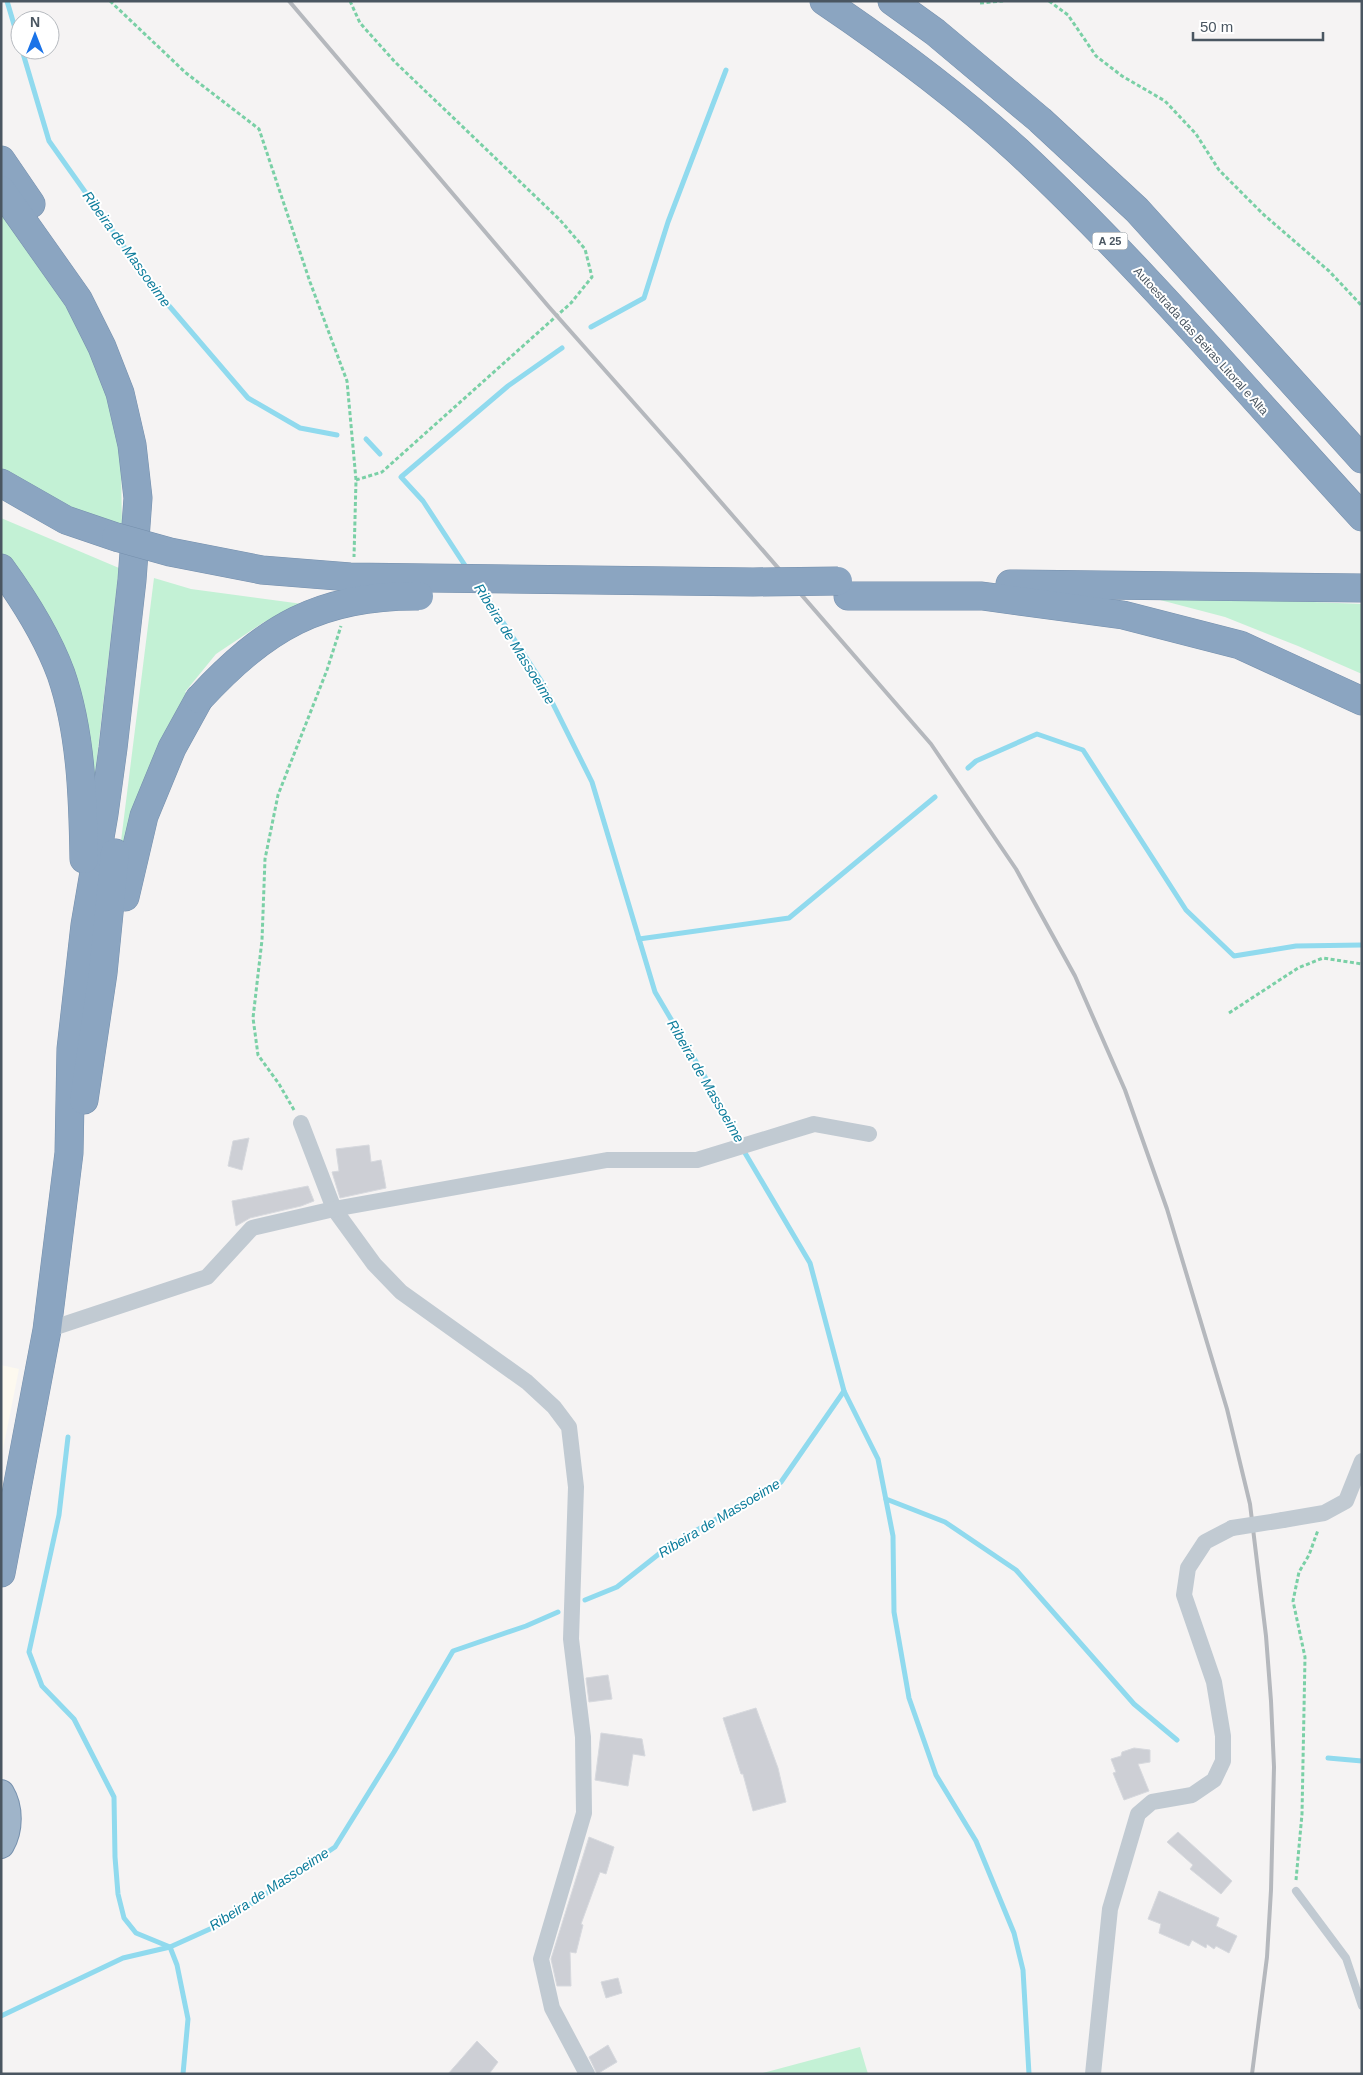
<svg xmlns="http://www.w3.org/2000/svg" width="1363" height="2075" font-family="Arial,sans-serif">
<rect width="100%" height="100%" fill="#f5f3f3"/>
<polygon fill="#fdf9ef" points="1,1365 19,1369 1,1459"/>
<g fill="#c3f1d5">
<polygon points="1,209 75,317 106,390 121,459 122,530 66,509 1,469"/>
<polygon points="1,518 119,568 90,818 49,629 1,553"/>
<path d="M154,578L191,589L310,605L264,622L216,654L185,692L189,694C151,741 137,808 118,865Z"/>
<polygon points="1141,595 1362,604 1362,674 1298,646 1225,617"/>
<polygon points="860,2047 868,2074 759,2074"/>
</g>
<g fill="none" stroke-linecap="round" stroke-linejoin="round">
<g stroke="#90daee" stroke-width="5">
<polyline points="7,1 20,45"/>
<polyline points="22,50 49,141 152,286 248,398 300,428 337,435"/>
<polyline points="591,327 644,298 668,222 726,70"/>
<polyline points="366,439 380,454"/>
<polyline points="468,570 423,501 401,477 508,386 562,348"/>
<polyline points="480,587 542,682 592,782 655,992 708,1082 719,1109 810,1263 844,1391 781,1482 669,1546 617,1587 585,1600"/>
<polyline points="968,768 976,761 1037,734 1083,750 1186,910 1234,956 1296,946 1362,945"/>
<polyline points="639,939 789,918 935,797"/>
<polyline points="844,1391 878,1459 893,1536 894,1612 909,1698 936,1775 976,1841 1014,1933 1023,1970 1029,2074"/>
<polyline points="68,1437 59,1515 29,1652 42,1686 74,1719 114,1797 115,1857 118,1894 124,1918 136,1933 170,1947 177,1965 188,2019 183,2074"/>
<polyline points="886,1499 945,1522 1016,1570 1134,1704 1177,1740"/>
<polyline points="1328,1758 1362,1761"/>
<polyline points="1,2016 123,1958 170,1947 221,1924 335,1847 394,1752 453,1651 526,1626 558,1612"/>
</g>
</g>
<g fill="#cdcfd5" stroke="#d7d9de">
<polygon points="249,1138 242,1170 228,1166 233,1141"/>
<polygon points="369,1145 371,1162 381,1160 386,1188 340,1198 332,1172 339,1171 336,1149"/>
<polygon points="308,1186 314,1201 301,1206 250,1218 236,1226 232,1201"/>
<polygon points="608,1675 612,1699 589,1702 586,1678"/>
<polygon points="756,1708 778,1768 786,1802 753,1811 743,1774 741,1774 723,1718"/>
<polygon points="601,1733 642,1739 645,1756 633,1754 628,1786 595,1780"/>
<polygon points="1134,1748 1150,1750 1150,1762 1138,1764 1149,1791 1124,1800 1113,1773 1116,1772 1111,1759 1121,1756 1122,1752"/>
<polygon points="1178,1832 1232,1881 1221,1894 1190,1869 1193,1865 1167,1842"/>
<polygon points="589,1837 614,1847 606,1874 600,1872 581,1924 583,1925 576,1953 570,1952 571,1986 557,1986 551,1959"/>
<polygon points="1159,1891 1219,1918 1216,1926 1237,1936 1229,1953 1216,1946 1214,1949 1207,1944 1206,1948 1192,1940 1189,1946 1159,1933 1161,1924 1148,1919"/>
<polygon points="618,1978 622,1993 606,1998 601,1982"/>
<polygon points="477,2041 498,2062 489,2074 448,2074"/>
<polygon points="608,2045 617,2062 597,2074 589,2057"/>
</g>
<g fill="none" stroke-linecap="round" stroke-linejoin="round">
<defs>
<path id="trunk" d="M1,1793C10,1808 10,1829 1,1845"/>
<g id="motorway">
<path d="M824,1C892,47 958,96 1018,151C1140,265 1249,394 1362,517"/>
<polyline points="892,1 935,32 1040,120 1137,210 1362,459"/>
<polyline points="1,160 31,204"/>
<polyline points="1,190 78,299 102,347 120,393 132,445 138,498 132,580 113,748 104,814 85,925 71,1049 69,1153 47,1330 1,1573"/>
<polyline points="1,483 66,520 116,537"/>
<path d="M1,568C25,601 47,636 61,674C81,732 83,798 84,859"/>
<polyline points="1010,584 1362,588"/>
<polyline points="848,596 982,596 1123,615 1240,645 1362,701"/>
<polyline points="125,897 144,816 172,748 199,699"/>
<polyline points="84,1100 103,973 115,853"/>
</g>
</defs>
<use href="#trunk" stroke="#7690ad" stroke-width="28"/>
<use href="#motorway" stroke="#7690ad" stroke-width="29"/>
<g stroke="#7ad0a6" stroke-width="3" stroke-dasharray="4 2.5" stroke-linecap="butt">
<polyline points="110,1 186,73 259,129 310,282 347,381 356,480 354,557"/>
<polyline points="350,1 360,23 395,62 560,220 585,249 592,277 571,303 382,472 356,480"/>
<polyline points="1049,1 1068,15 1096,56 1122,76 1165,101 1196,134 1219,170 1263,214 1329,271 1362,306"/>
<polyline points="980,3 1003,1"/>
<polyline points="1229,1013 1298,968 1323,958 1362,964"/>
<polyline points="294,1110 279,1084 258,1055 253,1018 262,940 265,859 278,795 327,670 341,626"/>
<polyline points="1296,1880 1302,1814 1305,1657 1293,1601 1299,1572 1309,1555 1318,1530"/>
</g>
<polyline stroke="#c1cad2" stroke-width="8" points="1296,1891 1346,1958 1362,2006"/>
<g stroke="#c1cad2" stroke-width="16">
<polyline points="301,1123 334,1209 374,1264 401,1292 527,1382 554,1407 569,1427 576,1487 571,1639 583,1737 584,1813 541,1959 552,2008 587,2074"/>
<polyline points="47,1330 207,1277 252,1228 334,1209 607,1160 697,1160 814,1124 869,1134"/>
<polyline points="1283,1520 1324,1513 1346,1501 1362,1461"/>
<polyline points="1093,2074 1110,1909 1138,1814 1152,1802 1192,1795 1214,1780 1223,1761 1223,1736 1214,1682 1184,1595 1188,1568 1205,1542 1232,1528"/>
</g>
<use href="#trunk" stroke="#9fb4c9" stroke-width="26"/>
<use href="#motorway" stroke="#8ba5c1" stroke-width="28"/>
<polyline stroke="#b5b8bd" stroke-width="4" points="289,1 549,307 680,455 931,744 1016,869 1075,976 1125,1090 1167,1209 1227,1409 1250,1504 1266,1636 1271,1701 1274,1767 1271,1890 1267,1957 1252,2074"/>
<defs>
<g id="motorway-bridge">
<polyline points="116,537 170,552 262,570 350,577 753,582 838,581"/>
<path d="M199,699C265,628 319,595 419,596"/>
</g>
</defs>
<use href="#motorway-bridge" stroke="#7690ad" stroke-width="29" stroke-linecap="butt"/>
<polyline stroke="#c1cad2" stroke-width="16" points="1232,1528 1283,1520"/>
<use href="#motorway-bridge" stroke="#8ba5c1" stroke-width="28"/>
</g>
<g text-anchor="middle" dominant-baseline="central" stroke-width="4" stroke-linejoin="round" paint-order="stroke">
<rect fill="#fff" stroke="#808990" stroke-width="1" x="1092.5" y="232.5" width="35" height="17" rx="4"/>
<g font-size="11" font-weight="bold" fill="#4a5661">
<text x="1110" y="241">A 25</text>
</g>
<g font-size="12" fill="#4a5661" stroke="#fff">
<text transform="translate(1201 341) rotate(48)">Autoestrada das Beiras Litoral e Alta</text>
</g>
<g font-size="14" font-style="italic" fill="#0c7c9b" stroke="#fff">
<text transform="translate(127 249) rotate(54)">Ribeira de Massoeime</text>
<text transform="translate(515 644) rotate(58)">Ribeira de Massoeime</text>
<text transform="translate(706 1081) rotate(60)">Ribeira de Massoeime</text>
<text transform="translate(719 1518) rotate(-31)">Ribeira de Massoeime</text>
<text transform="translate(269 1889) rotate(-33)">Ribeira de Massoeime</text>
</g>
</g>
<rect width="1363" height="2075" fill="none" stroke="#4a5661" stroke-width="5"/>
<g transform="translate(35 35)"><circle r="24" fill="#ffffff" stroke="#b7bbc0"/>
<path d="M0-4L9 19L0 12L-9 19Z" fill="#1a73e8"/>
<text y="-8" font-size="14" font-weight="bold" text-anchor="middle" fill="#4a5661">N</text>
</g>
<path d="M1193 32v8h130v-8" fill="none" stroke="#4a5661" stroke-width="2.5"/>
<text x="1200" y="32" font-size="15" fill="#4a5661" stroke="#ffffff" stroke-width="4" paint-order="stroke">50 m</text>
</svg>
